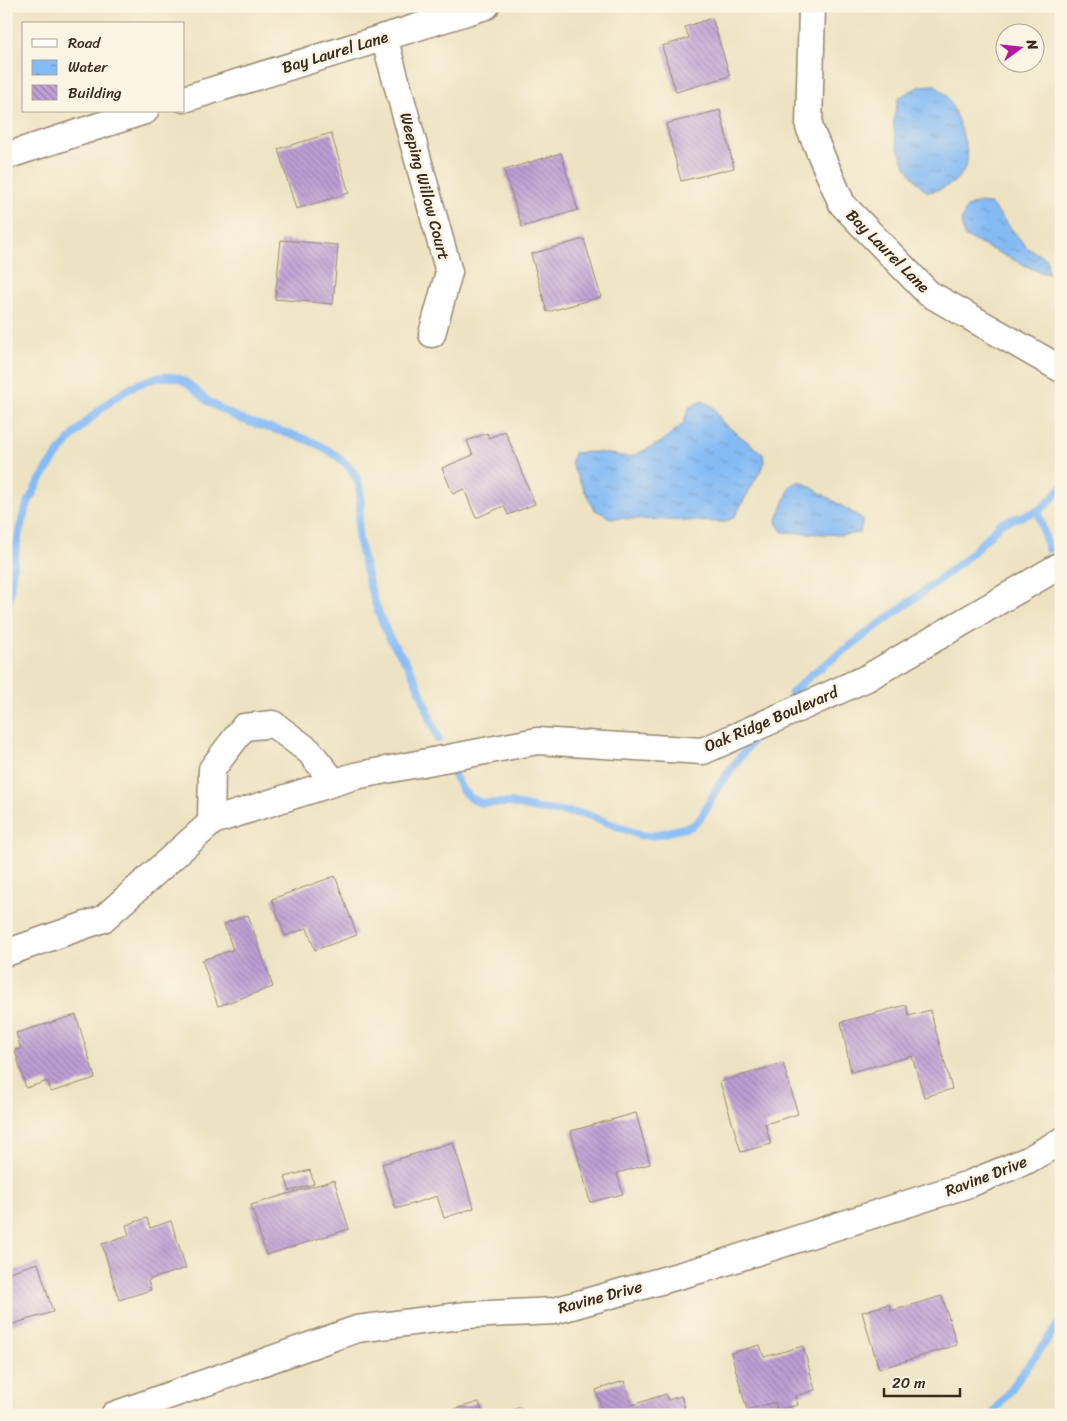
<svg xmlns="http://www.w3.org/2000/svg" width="1067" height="1421" font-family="Sriracha,sans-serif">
<defs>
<pattern id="water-ripples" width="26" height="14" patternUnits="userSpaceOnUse" patternTransform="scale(1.25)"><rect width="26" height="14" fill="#85bbf5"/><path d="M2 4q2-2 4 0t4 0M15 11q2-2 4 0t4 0" fill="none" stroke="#6e98c6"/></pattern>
<pattern id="building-back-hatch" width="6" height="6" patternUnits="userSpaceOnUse" patternTransform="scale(1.25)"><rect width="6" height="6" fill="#bc9fd5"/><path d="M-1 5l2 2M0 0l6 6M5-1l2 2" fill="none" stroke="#9a82ac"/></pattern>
</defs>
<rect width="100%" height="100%" fill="#fcf5e5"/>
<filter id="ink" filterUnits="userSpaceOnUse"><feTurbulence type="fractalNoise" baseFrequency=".02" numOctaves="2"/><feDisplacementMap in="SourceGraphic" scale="10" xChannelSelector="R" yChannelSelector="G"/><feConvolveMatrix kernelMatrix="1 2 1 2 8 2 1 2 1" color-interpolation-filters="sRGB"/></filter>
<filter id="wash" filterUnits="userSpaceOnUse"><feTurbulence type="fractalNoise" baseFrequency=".0096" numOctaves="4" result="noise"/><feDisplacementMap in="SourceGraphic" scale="20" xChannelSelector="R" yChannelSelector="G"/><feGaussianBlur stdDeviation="1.12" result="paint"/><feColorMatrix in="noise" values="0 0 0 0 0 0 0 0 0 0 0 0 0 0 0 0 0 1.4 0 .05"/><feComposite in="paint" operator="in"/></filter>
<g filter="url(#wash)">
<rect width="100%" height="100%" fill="#ede3c2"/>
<g fill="url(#water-ripples)" stroke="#60728a">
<path d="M935,85C938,88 943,92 946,95C953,104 970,150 967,161C964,179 945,190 928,192C910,179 894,148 894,126C893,117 897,107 898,98L920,86Z"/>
<polygon points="977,203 991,204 1027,248 1047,259 1048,274 1035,270 964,236 961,221 967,207"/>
<polygon points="703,401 713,407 722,422 763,454 764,464 735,516 725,522 611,518 594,509 571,464 574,453 596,452 630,457 660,443 683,424 690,406"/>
<polygon points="801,481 863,519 860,533 843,535 782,532 776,522 791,485"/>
</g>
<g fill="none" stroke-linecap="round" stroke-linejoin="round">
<g stroke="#85bbf5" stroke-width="8">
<polyline points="1038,511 1048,549"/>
<polyline points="1059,590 1061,598"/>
<path d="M6,619C12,583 13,546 25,511C41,463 117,373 172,377C186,378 198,394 209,402C218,408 230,414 241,419C280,434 325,436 353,472C366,490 358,515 358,535C359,544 362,554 364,563C369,586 377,611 387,633C393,646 404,657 411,671C422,692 429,716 438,739"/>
<polyline points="792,693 812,674 935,583 971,554 1001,523 1038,511 1048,503 1061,488"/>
<polyline points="452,771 463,791 472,799 481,803 511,803 537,809 585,814 640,835 651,836 692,826 700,819 719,785 756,736"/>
<polyline points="992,1415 1061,1321"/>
</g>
</g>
<g id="blocks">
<g fill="url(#building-back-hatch)">
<polygon points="712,18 730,76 676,92 662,46 689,38 685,27"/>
<polygon points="720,110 734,168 681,181 666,124"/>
<polygon points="331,133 349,193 296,209 278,149"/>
<polygon points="561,153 578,210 522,227 504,170"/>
<polygon points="584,239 601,297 547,312 531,254"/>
<polygon points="281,240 338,245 333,304 275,299"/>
<polygon points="505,431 535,504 508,515 504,506 476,518 464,489 453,494 442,468 473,455 467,441 487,433 489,438"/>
<polygon points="335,876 357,935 315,950 307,928 285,936 272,899"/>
<polygon points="248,915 273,987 218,1006 202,960 233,950 224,924"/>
<polygon points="906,1005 909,1016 930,1010 952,1089 924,1097 912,1056 851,1072 841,1022"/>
<polygon points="76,1015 95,1078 51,1092 48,1081 26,1088 15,1050 21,1049 16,1033"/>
<polygon points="783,1063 798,1114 765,1124 771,1144 741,1152 720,1082"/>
<polygon points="636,1113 650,1164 617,1173 623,1194 590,1202 571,1131"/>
<polygon points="453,1142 474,1208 444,1218 437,1196 396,1209 382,1164"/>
<polygon points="310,1170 314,1184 290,1191 285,1177"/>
<polygon points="334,1180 349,1229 266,1255 251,1205"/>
<polygon points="147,1218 150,1228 171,1221 186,1268 148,1280 151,1290 119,1300 102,1244 129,1236 126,1225"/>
<polygon points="38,1263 53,1312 6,1326 6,1273"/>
<polygon points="942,1296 957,1345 879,1369 862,1312 889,1304 891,1311"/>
<polygon points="760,1345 764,1357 803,1346 815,1390 795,1396 798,1405 777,1410 775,1402 747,1410 731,1353"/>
<polygon points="624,1381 632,1405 666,1394 668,1400 681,1396 687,1415 604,1415 596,1390"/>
<polygon points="479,1402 483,1415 453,1415 452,1410"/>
<polygon points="521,1407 523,1415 498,1415 498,1414"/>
</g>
</g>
</g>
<g filter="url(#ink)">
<use href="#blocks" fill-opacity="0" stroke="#948670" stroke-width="1"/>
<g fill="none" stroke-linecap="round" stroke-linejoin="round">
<defs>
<g id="minor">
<polyline points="812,6 809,127 842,204 928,293 1061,369"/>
<polyline points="384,37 449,272 432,334"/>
<polyline points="184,99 486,6"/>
<polyline points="6,156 145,111"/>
<polyline points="211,822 212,769 244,727 273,724 309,751 334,782"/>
<polyline points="6,953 103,919 213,821 355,776 537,741 703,751 867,678 1061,565"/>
<polyline points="114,1415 357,1329 467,1315 554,1311 710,1267 969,1184 1028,1160 1061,1141"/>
</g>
</defs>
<use href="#minor" stroke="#948670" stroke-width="29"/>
<use href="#minor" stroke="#fff" stroke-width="26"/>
</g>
</g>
<g text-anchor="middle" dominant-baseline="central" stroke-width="5" stroke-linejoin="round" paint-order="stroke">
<g font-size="16" fill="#3b2a1e" stroke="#fcf5e5">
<text transform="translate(335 52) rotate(-17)">Bay Laurel Lane</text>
<text transform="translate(425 186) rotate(75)">Weeping Willow Court</text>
<text transform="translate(888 251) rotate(45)">Bay Laurel Lane</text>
<text transform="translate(771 719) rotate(-23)">Oak Ridge Boulevard</text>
<text transform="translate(986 1176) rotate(-21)">Ravine Drive</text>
<text transform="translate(600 1297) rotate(-15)">Ravine Drive</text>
</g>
</g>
<rect width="1067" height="1421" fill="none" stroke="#fcf5e5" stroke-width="25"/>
<rect x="22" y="22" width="162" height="90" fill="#fcf5e5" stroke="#afa495"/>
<rect x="32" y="39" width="25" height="8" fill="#ffffff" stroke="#afa495"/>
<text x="68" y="48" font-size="15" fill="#3b2a1e">Road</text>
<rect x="32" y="60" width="25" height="15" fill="url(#water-ripples)" stroke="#afa495"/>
<text x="68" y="72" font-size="15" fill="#3b2a1e">Water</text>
<rect x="32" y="85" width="25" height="15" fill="url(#building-back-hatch)" stroke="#afa495"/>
<text x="68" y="98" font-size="15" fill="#3b2a1e">Building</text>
<g transform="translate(1020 48) rotate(75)"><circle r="24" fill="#fcf5e5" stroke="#afa495"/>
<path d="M0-4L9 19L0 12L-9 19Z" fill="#b5179e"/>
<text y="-8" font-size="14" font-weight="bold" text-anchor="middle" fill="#3b2a1e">N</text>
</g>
<path d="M884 1388v8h76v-8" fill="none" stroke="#3b2a1e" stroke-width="2.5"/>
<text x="892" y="1388" font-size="15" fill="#3b2a1e" stroke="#fcf5e5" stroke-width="4" paint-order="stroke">20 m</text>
</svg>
